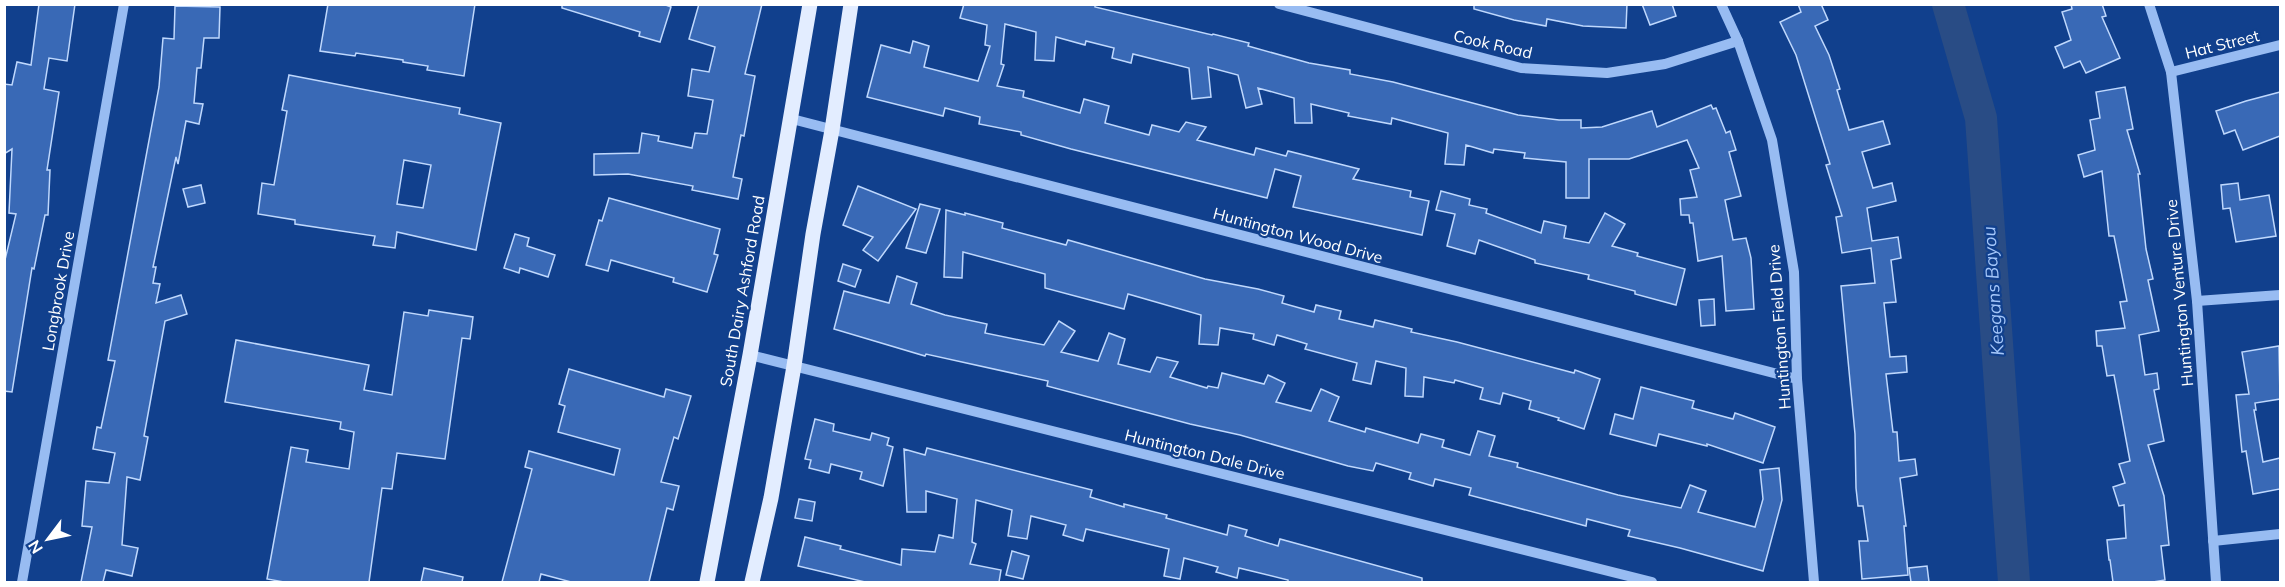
<svg xmlns="http://www.w3.org/2000/svg" width="2285" height="587" font-family="Mulish,sans-serif">
<rect width="100%" height="100%" fill="#11408d"/>
<g fill="none" stroke-linecap="round" stroke-linejoin="round">
<polyline stroke="#294c85" stroke-width="32" points="1948,4 1981,118 2014,582"/>
</g>
<g fill="#3969b6" stroke="#bfd8fd" stroke-width="1.5" fill-rule="evenodd">
<polygon points="39,4 75,4 67,61 49,58 44,89 59,92 47,170 50,170 48,215 45,215 34,269 32,268 12,392 4,391 4,264 16,214 9,213 12,149 4,154 4,84 12,85 17,62 31,65"/>
<polygon points="328,4 475,4 464,76 427,70 428,66 403,62 403,60 356,53 355,56 320,51"/>
<polygon points="562,4 663,4 671,7 660,42 639,36 640,32 562,8"/>
<polygon points="699,4 762,4 745,74 755,76 744,136 741,135 733,177 742,179 738,199 692,190 693,186 628,174 594,175 594,154 639,153 642,133 659,136 658,141 692,148 695,133 707,134 713,100 688,96 692,69 709,72 715,47 689,39"/>
<polygon points="964,4 1095,4 1095,7 1212,35 1213,34 1249,43 1248,46 1309,63 1350,70 1350,74 1393,82 1518,115 1559,120 1581,120 1581,128 1602,127 1652,111 1657,127 1711,105 1713,109 1716,108 1726,133 1730,131 1736,150 1729,152 1741,196 1725,200 1733,240 1746,238 1751,258 1754,309 1726,311 1722,256 1698,261 1693,223 1690,223 1689,215 1681,215 1680,199 1697,197 1690,170 1699,168 1687,140 1629,159 1589,159 1589,198 1566,198 1566,162 1524,158 1525,153 1494,149 1493,153 1466,145 1464,165 1445,164 1448,133 1392,118 1391,124 1348,116 1349,113 1311,104 1312,123 1295,123 1294,98 1258,88 1262,104 1246,108 1238,75 1208,67 1211,97 1192,99 1189,68 1133,54 1131,63 1112,58 1114,48 1086,41 1085,45 1056,37 1054,61 1035,60 1036,32 1005,24 1001,64 1004,65 997,86 1024,91 1023,97 1080,113 1084,99 1109,106 1105,123 1149,135 1152,125 1179,132 1186,122 1206,127 1197,140 1254,155 1256,148 1286,156 1288,151 1359,169 1353,179 1411,191 1410,197 1429,201 1422,235 1293,207 1301,176 1275,169 1267,198 1071,149 1021,135 1021,132 979,124 980,117 945,108 943,116 867,97 881,45 910,53 913,41 929,46 924,67 978,81 990,46 985,45 987,25 960,18"/>
<polygon points="1474,4 1627,4 1626,28 1583,26 1547,19 1546,26 1514,20 1474,9"/>
<polygon points="1642,4 1672,4 1676,16 1650,25"/>
<polygon points="1798,4 1821,4 1828,20 1815,26 1829,55 1840,89 1837,90 1849,130 1883,121 1890,144 1862,152 1873,188 1892,183 1896,201 1867,208 1872,241 1898,237 1901,258 1891,260 1896,302 1884,303 1890,357 1906,356 1907,372 1886,374 1893,432 1897,432 1899,461 1915,459 1917,475 1900,478 1906,526 1904,526 1908,575 1862,579 1859,541 1868,541 1863,506 1858,506 1856,488 1855,434 1841,286 1875,283 1871,248 1842,253 1836,217 1842,216 1826,165 1830,164 1796,55 1780,22 1801,12"/>
<polygon points="2071,4 2102,4 2106,16 2102,17 2120,58 2086,73 2080,61 2064,68 2055,47 2071,40 2062,12 2072,9"/>
<polygon points="175,6 220,7 219,38 204,38 201,68 197,68 194,103 203,104 199,124 186,121 178,164 176,157 153,267 156,267 153,283 160,284 156,303 181,295 187,314 165,321 144,436 148,437 140,480 127,477 122,545 138,548 132,576 106,570 103,582 81,582 92,527 82,526 86,481 109,483 115,453 93,449 97,427 101,428 115,361 108,360 159,87 163,38 174,39"/>
<path d="M289,75L460,108L459,114L501,123L476,250L397,232L395,248L373,245L375,236L295,224V220L258,214L262,183L274,185L287,111L282,110ZM404,160L431,165L423,208L397,204Z"/>
<polygon points="2125,87 2133,129 2127,130 2140,174 2138,174 2146,249 2153,279 2148,280 2159,331 2139,335 2145,375 2157,373 2159,389 2154,390 2164,441 2148,445 2164,496 2169,545 2161,546 2165,580 2153,582 2113,582 2110,560 2109,560 2107,540 2126,538 2124,505 2119,506 2113,487 2125,483 2119,464 2130,461 2114,375 2107,376 2102,346 2097,346 2096,331 2125,328 2120,302 2127,301 2114,236 2109,236 2102,171 2084,177 2078,155 2095,150 2090,120 2100,118 2096,92"/>
<polygon points="2280,92 2280,136 2243,150 2235,130 2224,134 2216,111 2246,101"/>
<polygon points="2238,183 2240,200 2269,195 2276,236 2236,242 2230,208 2223,209 2221,185"/>
<polygon points="201,185 205,203 188,207 183,189"/>
<polygon points="858,186 916,209 878,261 863,250 873,237 843,225"/>
<polygon points="1441,191 1470,199 1469,205 1487,209 1486,213 1541,233 1544,221 1566,226 1564,238 1589,243 1605,213 1625,224 1612,246 1638,253 1637,256 1685,269 1676,305 1635,294 1635,291 1588,279 1589,275 1535,263 1535,260 1479,240 1475,254 1447,246 1455,214 1436,210"/>
<polygon points="609,198 720,229 714,254 718,255 707,292 673,282 674,278 611,260 608,271 586,265 599,220 602,221"/>
<polygon points="920,204 940,209 926,253 906,248"/>
<polygon points="946,210 965,215 965,213 1003,223 1002,228 1066,245 1068,240 1205,279 1258,289 1284,296 1282,303 1314,312 1316,305 1341,311 1339,319 1373,327 1375,320 1412,329 1411,332 1457,342 1574,373 1575,370 1600,379 1584,429 1558,420 1559,418 1529,409 1531,401 1503,393 1500,404 1480,399 1483,388 1455,380 1454,383 1424,377 1423,397 1405,396 1406,368 1376,361 1371,384 1353,380 1357,363 1305,349 1307,344 1277,335 1274,345 1253,339 1254,334 1220,328 1218,345 1199,344 1201,315 1128,294 1124,309 1045,288 1045,274 963,252 962,278 944,277"/>
<polygon points="515,234 529,238 527,246 555,255 548,277 520,268 519,273 504,268"/>
<polygon points="843,264 861,270 855,287 838,281"/>
<polygon points="897,276 917,283 911,304 945,315 987,324 985,333 1044,345 1059,321 1075,331 1061,352 1098,361 1109,333 1125,339 1118,364 1150,372 1157,357 1178,362 1170,377 1207,388 1208,386 1218,388 1222,373 1264,384 1268,375 1285,383 1276,402 1311,411 1321,389 1339,397 1329,421 1365,432 1366,428 1418,443 1421,434 1444,440 1442,447 1470,455 1478,431 1495,436 1489,456 1518,463 1517,467 1618,495 1681,508 1690,485 1706,491 1698,512 1755,527 1763,499 1760,470 1779,468 1782,500 1763,571 1680,548 1628,536 1630,530 1587,519 1586,526 1469,495 1471,488 1435,479 1433,486 1409,479 1411,473 1376,463 1373,471 1348,466 1240,435 1190,424 1047,386 1048,381 926,354 925,356 834,329 844,291 889,303"/>
<polygon points="1714,299 1715,325 1701,326 1699,300"/>
<polygon points="429,310 473,317 470,339 462,338 445,459 397,453 392,489 382,488 369,582 284,582 267,579 291,447 308,450 306,462 349,469 354,432 340,429 341,422 225,402 236,340 369,365 364,390 392,395 404,312 428,316"/>
<polygon points="2279,346 2280,399 2255,403 2256,410 2254,410 2263,462 2280,458 2280,489 2253,494 2246,451 2242,452 2236,395 2249,394 2242,352"/>
<polygon points="569,369 664,397 666,389 691,396 678,439 674,437 661,482 679,486 673,510 667,508 649,582 571,582 541,574 539,582 502,582 532,469 525,467 529,451 614,475 620,449 558,432 565,406 559,404"/>
<polygon points="1641,387 1694,401 1692,408 1733,419 1735,413 1775,427 1763,463 1707,444 1707,446 1659,434 1656,446 1610,434 1615,414 1633,419"/>
<polygon points="815,419 834,424 833,431 870,440 872,433 889,438 887,445 893,447 883,486 860,479 862,472 831,464 829,473 809,468 811,460 805,459"/>
<polygon points="927,448 1092,490 1090,497 1124,507 1124,504 1167,515 1166,518 1227,535 1229,525 1247,530 1245,536 1278,546 1280,539 1422,578 1422,582 1288,582 1288,580 1239,568 1237,578 1216,572 1218,567 1184,558 1180,579 1164,576 1169,549 1086,529 1083,541 1063,535 1066,525 1031,516 1027,539 1008,536 1012,510 976,500 972,542 976,544 970,564 1001,570 999,582 865,582 798,566 805,537 841,546 840,549 901,565 902,549 935,552 939,535 953,538 957,499 926,491 926,512 907,512 904,449 925,455"/>
<polygon points="799,499 815,502 812,521 795,518"/>
<polygon points="1012,551 1029,556 1023,579 1006,575"/>
<polygon points="1927,566 1929,582 1911,582 1909,568"/>
<polygon points="424,568 463,577 462,582 421,582"/>
</g>
<g fill="none" stroke-linecap="round" stroke-linejoin="round">
<g stroke="#98bcf2" stroke-width="10">
<polyline points="1279,4 1521,68 1607,73 1665,64 1738,41"/>
<polyline points="1721,4 1738,41 1772,140 1794,272 1797,379 1814,582"/>
<polyline points="2149,4 2171,72 2197,301 2216,582"/>
<polyline points="2171,72 2280,45"/>
<polyline points="792,119 1797,379"/>
<polyline points="2197,301 2280,295"/>
<polyline points="750,355 1652,582"/>
<polyline points="2213,541 2280,534"/>
<polyline points="22,582 124,4"/>
</g>
<g stroke="#e3edff" stroke-width="15">
<polyline points="707,582 750,355 810,4"/>
<polyline points="752,582 771,498 794,366 813,234 832,130 851,4"/>
</g>
</g>
<g text-anchor="middle" dominant-baseline="central" stroke-width="4.5" stroke-linejoin="round" paint-order="stroke">
<g font-size="16" fill="#fff" stroke="#11408d">
<text transform="translate(1493 44) rotate(13)">Cook Road</text>
<text transform="translate(2222 44) rotate(-14)">Hat Street</text>
<text transform="translate(1298 235) rotate(15)">Huntington Wood Drive</text>
<text transform="translate(58 291) rotate(-80)">Longbrook Drive</text>
<text transform="translate(742 291) rotate(-80)">South Dairy Ashford Road</text>
<text transform="translate(2179 293) rotate(-95)">Huntington Venture Drive</text>
<text transform="translate(1779 327) rotate(-94)">Huntington Field Drive</text>
<text transform="translate(1205 454) rotate(14)">Huntington Dale Drive</text>
</g>
<g font-size="18" font-style="italic" fill="#a4c6f9" stroke="#11408d">
<text transform="translate(1993 291) rotate(-94)">Keegans Bayou</text>
</g>
</g>
<rect width="2285" height="587" fill="none" stroke="#ffffff" stroke-width="12"/>
<g transform="translate(48 539) rotate(238)" stroke="#11408d" stroke-width="4.5" paint-order="stroke">
<path d="M0-4.5L10 22L0 15L-10 22Z" fill="#ffffff"/>
<text y="-9" font-size="16" font-weight="bold" text-anchor="middle" fill="#ffffff">N</text>
</g>
</svg>
